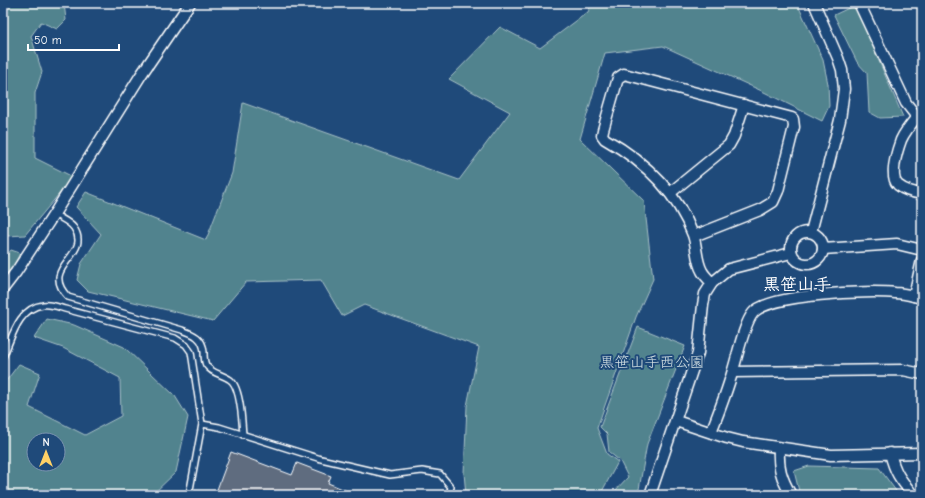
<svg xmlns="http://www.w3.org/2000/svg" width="925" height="498" font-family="'Comic Neue','Klee One',sans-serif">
<rect width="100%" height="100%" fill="#1f4a7a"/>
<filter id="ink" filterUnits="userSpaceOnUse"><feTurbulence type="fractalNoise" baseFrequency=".025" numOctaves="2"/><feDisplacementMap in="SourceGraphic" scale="8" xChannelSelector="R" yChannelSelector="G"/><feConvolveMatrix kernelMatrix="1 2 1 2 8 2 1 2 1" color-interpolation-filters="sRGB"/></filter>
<g filter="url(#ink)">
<g fill="#51838e" stroke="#a8c1c6" fill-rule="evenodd">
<polygon points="3,3 64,3 66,20 57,29 41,22 31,36 42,72 35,93 35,158 73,177 25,235 7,236 3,234"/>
<polygon points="592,3 797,3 823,60 828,84 829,106 822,121 764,92 663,46 605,53 580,139 644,201 653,279 636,317 597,428 607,454 618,462 600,495 466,495 464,473 467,406 479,347 364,305 342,316 321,280 246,282 213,321 88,291 77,280 81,264 101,234 76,207 86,192 206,240 232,173 243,103 459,180 510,112 449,79 500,27 540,48 588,12"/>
<polygon points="855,5 903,117 880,118 869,112 867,73 857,62 834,15"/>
<polygon points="11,250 20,253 8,277 3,283 3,260"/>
<path d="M47,319L74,325L124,347L175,396L188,417L176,472L152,495H3V385L19,364L40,373L29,407L85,435L121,416L120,378L63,348L34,338ZM34,440H58V464H34Z"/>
<polygon points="638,327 685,346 647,444 638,495 609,495 614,492 628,477 620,461 609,452 607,434 600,427"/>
<polygon points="809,466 879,468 899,495 800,495 794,471"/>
</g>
<polygon fill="#5f6c7f" stroke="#fff" points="231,452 292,475 297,463 331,476 328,483 357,495 215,495"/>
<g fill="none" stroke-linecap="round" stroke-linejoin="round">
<defs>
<g id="service">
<path d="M54,214C60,218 70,222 74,228C93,256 38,266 68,297L182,330C194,334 203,338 204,352C204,357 204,361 206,365C211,373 221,374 229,379C241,385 242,423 243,435"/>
<path d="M3,357C12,338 18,308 43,305C51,304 58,307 65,309L175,338L186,345L191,352L202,424L189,495"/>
<polyline points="202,424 219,427 321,459 390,475 422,471 440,474 451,487 449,495"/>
</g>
<g id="minor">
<polyline points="859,3 906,103 917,117 922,121"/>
<path d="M917,117C911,124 905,131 901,140C897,151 889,177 898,185C904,190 915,193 922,194"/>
<polyline points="670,193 729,145 734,136 744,105"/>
<circle cx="807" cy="248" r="16"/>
<polyline points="811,232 840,120 844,89 842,70 838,58 814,3"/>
<path d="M694,236L760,210L773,202L778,191L794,127L793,119L792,118L624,74L618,78L603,130L602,135L605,139C644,161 677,192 693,235C697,246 696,261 702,271C704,275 708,279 712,283"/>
<polyline points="823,249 897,244 922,250"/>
<polyline points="3,289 16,272 54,214 141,75 190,3"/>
<polyline points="914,296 922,260"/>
<polyline points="733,372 903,370 922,374"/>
<polyline points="676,421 727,438 743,442 831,455 922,453"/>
<path d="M711,432C719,412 727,391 733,370C738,354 744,324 753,313C769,294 870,290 895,293C904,293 913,296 922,298"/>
<path d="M779,448C778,467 781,478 791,495"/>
<path d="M890,453C895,473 900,479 913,495"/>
<polyline points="650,495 698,353 703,305 705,294 712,283 729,269 791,253"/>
</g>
</defs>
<use href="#service" stroke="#fff" stroke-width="8"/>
<use href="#minor" stroke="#fff" stroke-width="13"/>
<use href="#service" stroke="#1f4a7a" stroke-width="5"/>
<use href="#minor" stroke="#1f4a7a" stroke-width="10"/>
</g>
</g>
<g text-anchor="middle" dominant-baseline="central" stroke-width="4" stroke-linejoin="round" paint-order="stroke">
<g font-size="15" fill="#d4e0e3" stroke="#1f4a7a">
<text x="652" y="362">黒笹山手西公園</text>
</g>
<g font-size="17" font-weight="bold" fill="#fff" stroke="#1f4a7a">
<text x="797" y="284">黒笹山手</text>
</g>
</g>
<rect width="925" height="498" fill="none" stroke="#1f4a7a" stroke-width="16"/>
<rect x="8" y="8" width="909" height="482" fill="none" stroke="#fff" stroke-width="1.5" filter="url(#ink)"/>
<g transform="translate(46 452)"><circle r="19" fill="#1f4a7a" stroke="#7992af"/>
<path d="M0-3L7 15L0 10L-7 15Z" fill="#ffd166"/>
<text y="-6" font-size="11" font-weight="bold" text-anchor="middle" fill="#ffffff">N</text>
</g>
<path d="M28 44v6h91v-6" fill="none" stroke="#ffffff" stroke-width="2"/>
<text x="34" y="44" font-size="12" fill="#ffffff" stroke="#1f4a7a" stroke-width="3" paint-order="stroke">50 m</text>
</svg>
